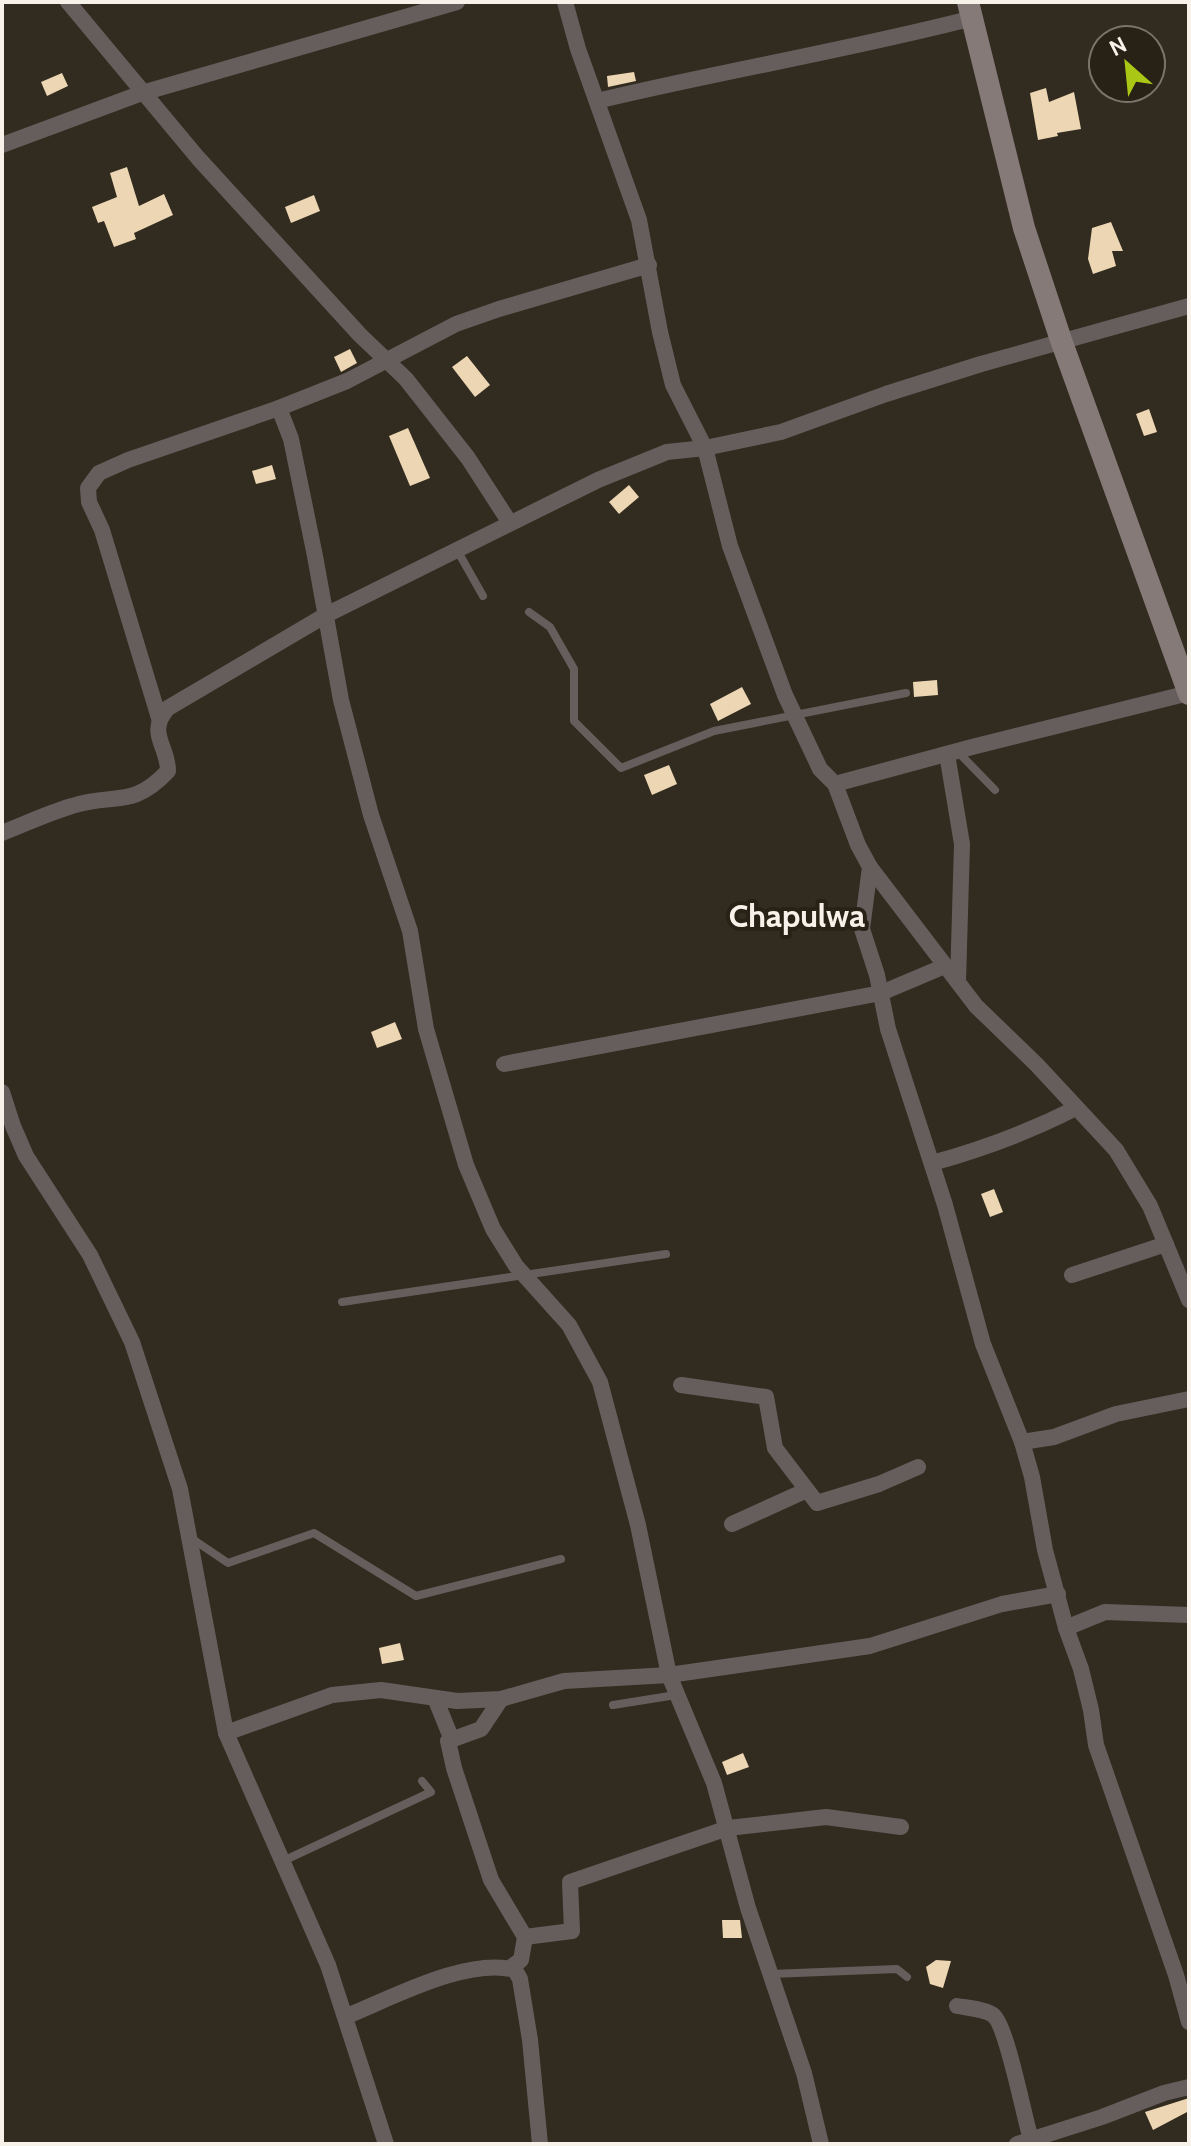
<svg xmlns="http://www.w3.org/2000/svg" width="1191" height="2146" font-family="Cabin,sans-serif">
<rect width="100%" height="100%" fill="#322b1f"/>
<g fill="#ecd6b3">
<polygon points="634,72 636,81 608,87 607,76"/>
<polygon points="62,73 68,86 47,96 41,82"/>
<polygon points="1046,88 1049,102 1074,92 1081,129 1057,133 1058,136 1038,140 1030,93"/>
<polygon points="127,167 139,206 164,194 173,215 134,233 136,239 114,247 104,221 98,223 92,207 117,197 110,173"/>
<polygon points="314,195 320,211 291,223 285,207"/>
<polygon points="1111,222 1123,251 1112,251 1116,266 1093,274 1088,259 1092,228"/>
<polygon points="350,349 357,363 341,372 334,357"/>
<polygon points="467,356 490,385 475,397 452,367"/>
<polygon points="1149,409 1157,432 1144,436 1136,414"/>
<polygon points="408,428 430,478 410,486 389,436"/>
<polygon points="272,465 276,479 256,484 252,471"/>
<polygon points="629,485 639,497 619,514 609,502"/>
<polygon points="937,680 938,695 914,697 913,682"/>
<polygon points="742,687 751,704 718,721 710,704"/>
<polygon points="669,765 677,784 652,795 644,775"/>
<polygon points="395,1022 402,1039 377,1048 371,1032"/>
<polygon points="994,1189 1003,1212 990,1217 981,1194"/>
<polygon points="400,1643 404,1660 382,1664 379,1648"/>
<polygon points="743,1753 749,1767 727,1775 722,1762"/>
<polygon points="722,1920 740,1920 742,1938 723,1938"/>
<polygon points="936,1960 951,1961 943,1988 930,1984 926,1967"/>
<polygon points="1189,2098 1189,2111 1153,2130 1145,2112"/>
</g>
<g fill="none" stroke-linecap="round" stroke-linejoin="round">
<g stroke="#665e5d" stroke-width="8">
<polyline points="457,550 483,596"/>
<polyline points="529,612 550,627 574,669 574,721 621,768 714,731 906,693"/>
<polyline points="957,751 995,790"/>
<polyline points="342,1302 666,1254"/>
<polyline points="191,1538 228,1563 314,1533 416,1596 561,1559"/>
<polyline points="613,1705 676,1695"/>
<polyline points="283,1861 431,1792 422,1781"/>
<polyline points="771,1974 897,1969 907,1977"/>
</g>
<g stroke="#665e5d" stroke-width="16">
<polyline points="68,2 198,158 360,335 406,379 468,458 510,523"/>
<polyline points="565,2 578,49 639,220 660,332 673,385 705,448 730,546 785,695 820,769 835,784 858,845 870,867 862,929 877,975 888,1029 945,1205 983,1344 1022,1442 1032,1477 1045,1550 1066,1628 1081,1669 1091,1710 1096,1745 1176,1975 1189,2022"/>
<path d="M597,101C722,71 849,50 973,18"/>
<polyline points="2,145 142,93 457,2"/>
<polyline points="279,408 291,439 315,556 341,700 371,815 410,931 426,1029 466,1165 493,1229 516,1266 569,1325 600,1382 638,1525 669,1675 714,1783 748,1908 804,2073 821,2144"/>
<polyline points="159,718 102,530 89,502 88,488 99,473 128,460 279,408 347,381 456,324 499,309 649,265"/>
<polyline points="947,754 962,844 958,982"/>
<polyline points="835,784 972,747 1189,693"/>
<path d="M2,833C25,824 48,813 72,806C115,792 131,810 168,771C168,745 146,733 168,708L326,615L598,480L667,452L705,448L781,432L886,394L981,364L1189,306"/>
<polyline points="870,867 976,1006 1037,1065 1116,1150 1150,1206 1189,1300"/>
<polyline points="504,1064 881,993 945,966"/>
<polyline points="2,1092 13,1126 26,1156 90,1255 132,1342 180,1489 226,1733 328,1965 386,2144"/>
<path d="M932,1163C983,1149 1029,1132 1076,1108"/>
<polyline points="1072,1275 1166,1244"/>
<polyline points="681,1385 766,1397 775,1448 817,1503 879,1484 918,1467"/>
<polyline points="1022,1442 1054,1437 1116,1414 1189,1399"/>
<polyline points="732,1524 807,1490"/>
<polyline points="1066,1628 1105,1612 1189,1615"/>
<polyline points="435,1698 452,1740"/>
<polyline points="501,1699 481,1729 448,1741 454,1768 491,1880 525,1937 521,1960 510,1968"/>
<polyline points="226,1733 332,1695 381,1690 457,1701 501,1699 564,1681 669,1675 870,1646 1002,1604 1058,1594"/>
<polyline points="525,1937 572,1931 570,1882 728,1828 826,1817 901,1827"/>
<path d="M957,2006C968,2008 985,2009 993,2015C1007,2025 1024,2118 1031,2139"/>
<path d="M347,2016C392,1998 467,1957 515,1970L520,1979L530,2040L540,2144"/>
<polyline points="1017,2144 1102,2117 1164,2093 1189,2087"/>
</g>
<polyline stroke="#867a78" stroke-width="22" points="968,2 1024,228 1061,340 1189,694"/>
</g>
<g text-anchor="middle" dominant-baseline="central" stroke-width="8" stroke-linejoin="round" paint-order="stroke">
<g font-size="32" font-weight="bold" fill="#f6f1e9" stroke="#282116">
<text x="797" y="915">Chapulwa</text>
</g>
</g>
<rect width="1191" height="2146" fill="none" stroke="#f6f1e9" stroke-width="8"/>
<g transform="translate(1127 64) rotate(333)"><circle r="38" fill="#282116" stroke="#7a746a" stroke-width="2"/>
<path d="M0-6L14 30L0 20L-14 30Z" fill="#abc716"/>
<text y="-12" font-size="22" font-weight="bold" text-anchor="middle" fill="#f6f1e9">N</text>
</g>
</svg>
